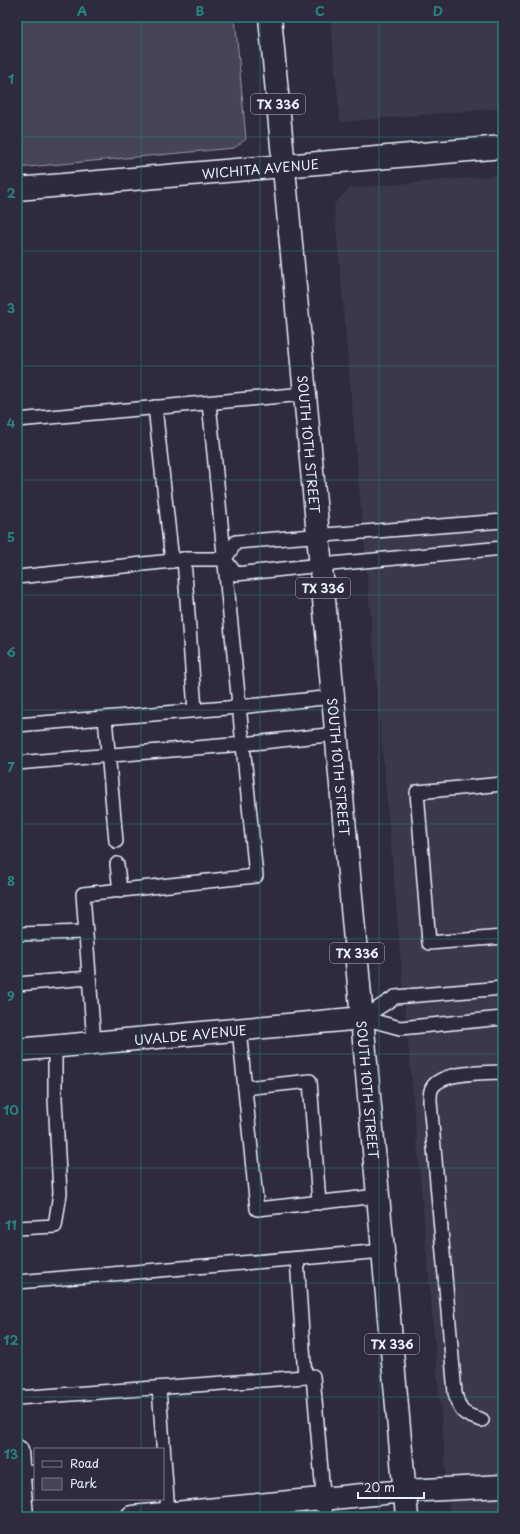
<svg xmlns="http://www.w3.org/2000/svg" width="520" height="1534" font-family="'Playpen Sans',sans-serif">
<rect width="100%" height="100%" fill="#2f2a3d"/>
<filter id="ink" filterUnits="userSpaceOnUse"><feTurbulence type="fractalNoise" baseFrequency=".025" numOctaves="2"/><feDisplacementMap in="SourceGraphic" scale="8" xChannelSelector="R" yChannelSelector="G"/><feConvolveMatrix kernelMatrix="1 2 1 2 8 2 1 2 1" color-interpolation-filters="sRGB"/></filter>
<g filter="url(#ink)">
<g fill="#3b3749">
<polygon points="330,17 503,17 503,108 340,122"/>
<polygon points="503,175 503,1517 450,1517 334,204 350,188"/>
</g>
<polygon fill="#464455" stroke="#979aa6" points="17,17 235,17 246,139 234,148 17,168"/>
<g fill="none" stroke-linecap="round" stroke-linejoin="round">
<defs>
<g id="lane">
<polyline points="155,407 172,561 184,559 225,559"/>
<polyline points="17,420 304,394"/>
<polyline points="184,559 195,710"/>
<polyline points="225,559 236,542 503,521"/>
<polyline points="225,560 236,574 321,565 503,548"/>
<polyline points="17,577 172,561"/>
<polyline points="105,718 116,841"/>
<polyline points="17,725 239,707 333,697"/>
<polyline points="17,763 243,744 337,734"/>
<polyline points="503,784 417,792 429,943 503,937"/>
<polyline points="117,864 120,891"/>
<polyline points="17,934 86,932"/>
<polyline points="17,984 89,978"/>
<polyline points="363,1018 395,997 503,988"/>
<polyline points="363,1018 400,1028 503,1018"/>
<polyline points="239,1029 257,1209 378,1196"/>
<polyline points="94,1043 83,894 256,876 209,403"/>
<polyline points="245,1088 310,1081 319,1203"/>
<polyline points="17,1228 55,1226 60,1193 55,1098 55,1046"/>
<polyline points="297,1259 305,1377 313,1376 325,1517"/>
<polyline points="17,1282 384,1251"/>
<polyline points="159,1388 168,1513"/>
<polyline points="17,1398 305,1377"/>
<path d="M482,1420C463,1414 460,1413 455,1393L430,1101C430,1097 430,1091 432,1088C441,1071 486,1073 503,1072"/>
<polyline points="19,1473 35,1472"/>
</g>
<g id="street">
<path id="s1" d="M17,1050L363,1018"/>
<polyline points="17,1451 22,1517"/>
<polyline points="132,1517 405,1491 503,1486"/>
</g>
<g id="secondary">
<path id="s2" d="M17,189L503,147"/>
</g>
<g id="primary">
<path id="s3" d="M270,17L333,697L407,1517"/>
</g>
</defs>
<use href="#lane" stroke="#e8f1f8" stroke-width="16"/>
<use href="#street" stroke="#e8f1f8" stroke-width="25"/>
<use href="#secondary" stroke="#e8f1f8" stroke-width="25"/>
<use href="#primary" stroke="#e8f1f8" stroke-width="25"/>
<use href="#lane" stroke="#2f2a3d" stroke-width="13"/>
<use href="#street" stroke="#2f2a3d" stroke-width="22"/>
<use href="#secondary" stroke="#2f2a3d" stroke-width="22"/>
<use href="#primary" stroke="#2f2a3d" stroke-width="22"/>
</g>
</g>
<path fill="none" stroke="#25827c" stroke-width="1" stroke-opacity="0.55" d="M141,17V1449M260,17V1517M379,17V1517M17,137H503M17,251H503M17,366H503M17,480H503M17,595H503M17,710H503M17,824H503M17,939H503M17,1054H503M17,1168H503M17,1283H503M17,1397H503M141,1499V1517"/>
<g text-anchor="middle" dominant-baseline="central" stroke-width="4" stroke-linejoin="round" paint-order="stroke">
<g fill="#2f2a3d" stroke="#b0b5c0" stroke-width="1">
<rect x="251" y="94" width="54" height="20" rx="3"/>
<rect x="296" y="578" width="54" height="20" rx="3"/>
<rect x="330" y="943" width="54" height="20" rx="3"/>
<rect x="365" y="1334" width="54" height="20" rx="3"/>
</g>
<g font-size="12" font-weight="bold" fill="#e8f1f8">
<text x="278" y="104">TX 336</text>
<text x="323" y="588">TX 336</text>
<text x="357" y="953">TX 336</text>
<text x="392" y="1344">TX 336</text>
</g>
<g font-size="13" fill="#e8f1f8" stroke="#2f2a3d">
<text stroke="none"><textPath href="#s2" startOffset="244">WICHITA AVENUE</textPath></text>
<text stroke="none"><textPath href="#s3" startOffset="429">SOUTH 10TH STREET</textPath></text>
<text stroke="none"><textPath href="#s3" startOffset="753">SOUTH 10TH STREET</textPath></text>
<text stroke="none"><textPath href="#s1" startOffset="174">UVALDE AVENUE</textPath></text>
<text stroke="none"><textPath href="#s3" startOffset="1077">SOUTH 10TH STREET</textPath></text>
</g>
</g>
<rect width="520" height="1534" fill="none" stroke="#2f2a3d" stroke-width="44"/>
<rect x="34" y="1448" width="130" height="52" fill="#2f2a3d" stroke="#797a88"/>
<rect x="42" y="1461" width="20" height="6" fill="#2f2a3d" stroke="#797a88"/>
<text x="70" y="1468" font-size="12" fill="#e8f1f8">Road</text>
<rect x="42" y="1478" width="20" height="12" fill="#464455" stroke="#797a88"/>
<text x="70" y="1488" font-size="12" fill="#e8f1f8">Park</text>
<path d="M358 1492v6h66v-6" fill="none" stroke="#e8f1f8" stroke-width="2"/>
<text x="364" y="1492" font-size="12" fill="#e8f1f8" stroke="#2f2a3d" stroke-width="3" paint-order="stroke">20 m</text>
<rect x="22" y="22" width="476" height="1490" fill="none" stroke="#25827c" stroke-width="1.5"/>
<g font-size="13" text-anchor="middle" font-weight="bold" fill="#25827c">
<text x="82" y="16">A</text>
<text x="200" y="16">B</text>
<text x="320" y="16">C</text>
<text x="438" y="16">D</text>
<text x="11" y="84">1</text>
<text x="11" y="198">2</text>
<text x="11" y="313">3</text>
<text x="11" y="428">4</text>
<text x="11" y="542">5</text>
<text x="11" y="657">6</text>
<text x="11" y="772">7</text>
<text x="11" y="886">8</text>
<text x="11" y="1001">9</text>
<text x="11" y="1115">10</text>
<text x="11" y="1230">11</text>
<text x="11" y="1345">12</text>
<text x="11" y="1459">13</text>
</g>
</svg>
